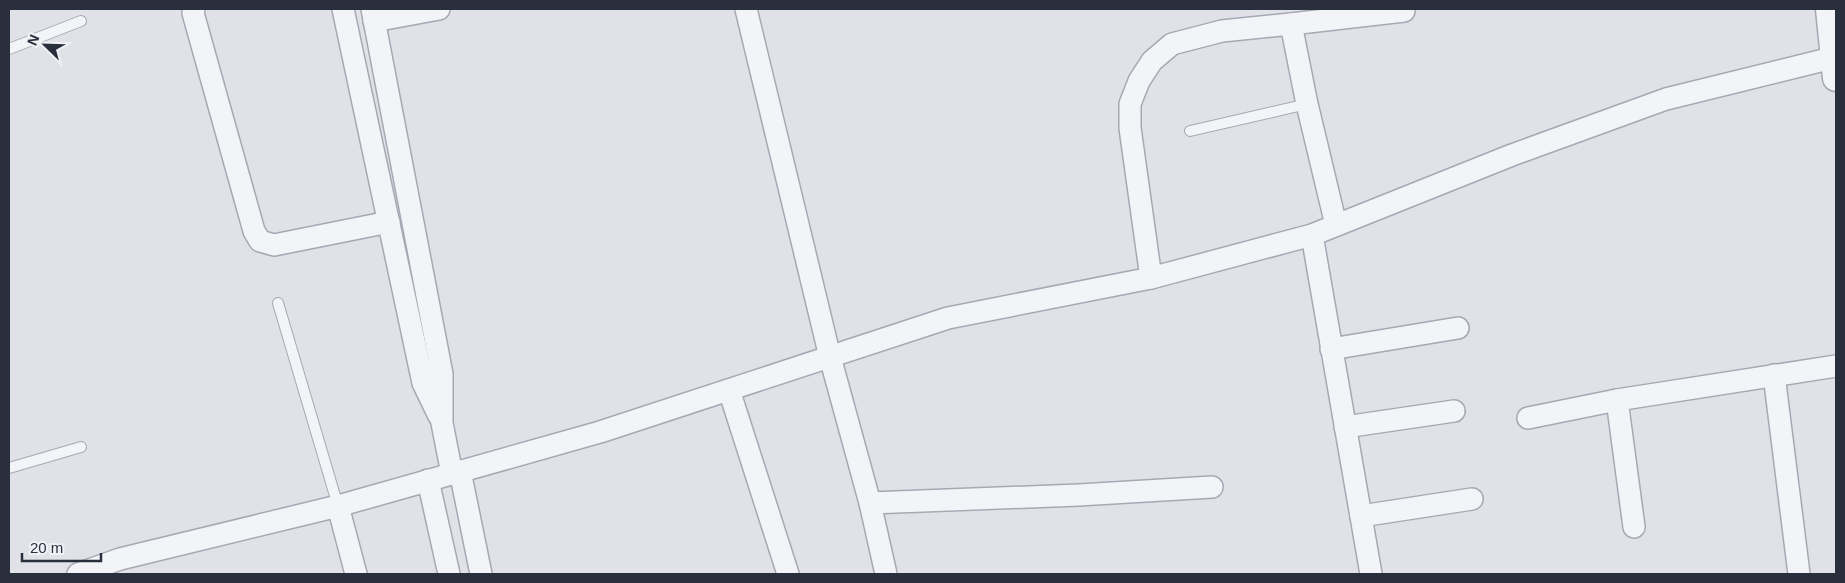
<svg xmlns="http://www.w3.org/2000/svg" width="1845" height="583" font-family="Helvetica,sans-serif">
<rect width="100%" height="100%" fill="#e0e2e8"/>
<g fill="none" stroke-linecap="round" stroke-linejoin="round">
<defs>
<g id="service">
<polyline points="9,49 81,21"/>
<polyline points="1190,131 1307,104"/>
<polyline points="278,303 338,506"/>
<polyline points="9,468 81,447"/>
</g>
<g id="minor">
<polyline points="194,9 193,13 254,231 260,241 274,245 389,222"/>
<polyline points="343,9 423,383 439,416"/>
<polyline points="372,9 442,374 442,423 452,474"/>
<polyline points="746,9 830,357 870,503 886,574"/>
<polyline points="374,21 439,9"/>
<polyline points="1336,225 1307,104 1291,24 1404,11"/>
<polyline points="1312,235 1371,574"/>
<polyline points="1151,278 1130,128 1130,104 1139,81 1152,61 1172,44 1222,31 1291,24"/>
<polyline points="1331,349 1458,328"/>
<polyline points="1774,375 1799,574"/>
<polyline points="729,390 788,574"/>
<polyline points="1617,400 1634,527"/>
<polyline points="1528,418 1617,400 1836,366"/>
<polyline points="1345,427 1454,411"/>
<polyline points="460,471 481,574"/>
<polyline points="428,480 449,574"/>
<polyline points="870,503 1079,495 1212,487"/>
<polyline points="338,506 356,574"/>
<polyline points="1361,516 1472,499"/>
<polyline points="78,574 120,559 338,506 600,432 948,318 1151,278 1312,235 1512,155 1666,99 1836,57"/>
</g>
<polyline id="tertiary" points="1829,9 1836,78"/>
</defs>
<use href="#service" stroke="#a6a9b2" stroke-width="12"/>
<use href="#minor" stroke="#a6a9b2" stroke-width="24"/>
<use href="#tertiary" stroke="#a6a9b2" stroke-width="29"/>
<use href="#service" stroke="#f3f4f7" stroke-width="10"/>
<use href="#minor" stroke="#f3f4f7" stroke-width="21"/>
<use href="#tertiary" stroke="#f3f4f7" stroke-width="26"/>
</g>
<rect width="1845" height="583" fill="none" stroke="#2a2f3e" stroke-width="20"/>
<g transform="translate(45 45) rotate(293)" stroke="#f0f1f6" stroke-width="4" paint-order="stroke">
<path d="M0-4L9 19L0 12L-9 19Z" fill="#2a2f3e"/>
<text y="-8" font-size="14" font-weight="bold" text-anchor="middle" fill="#2a2f3e">N</text>
</g>
<path d="M22 553v8h79v-8" fill="none" stroke="#2a2f3e" stroke-width="2.5"/>
<text x="30" y="553" font-size="15" fill="#2a2f3e" stroke="#f0f1f6" stroke-width="4" paint-order="stroke">20 m</text>
</svg>
